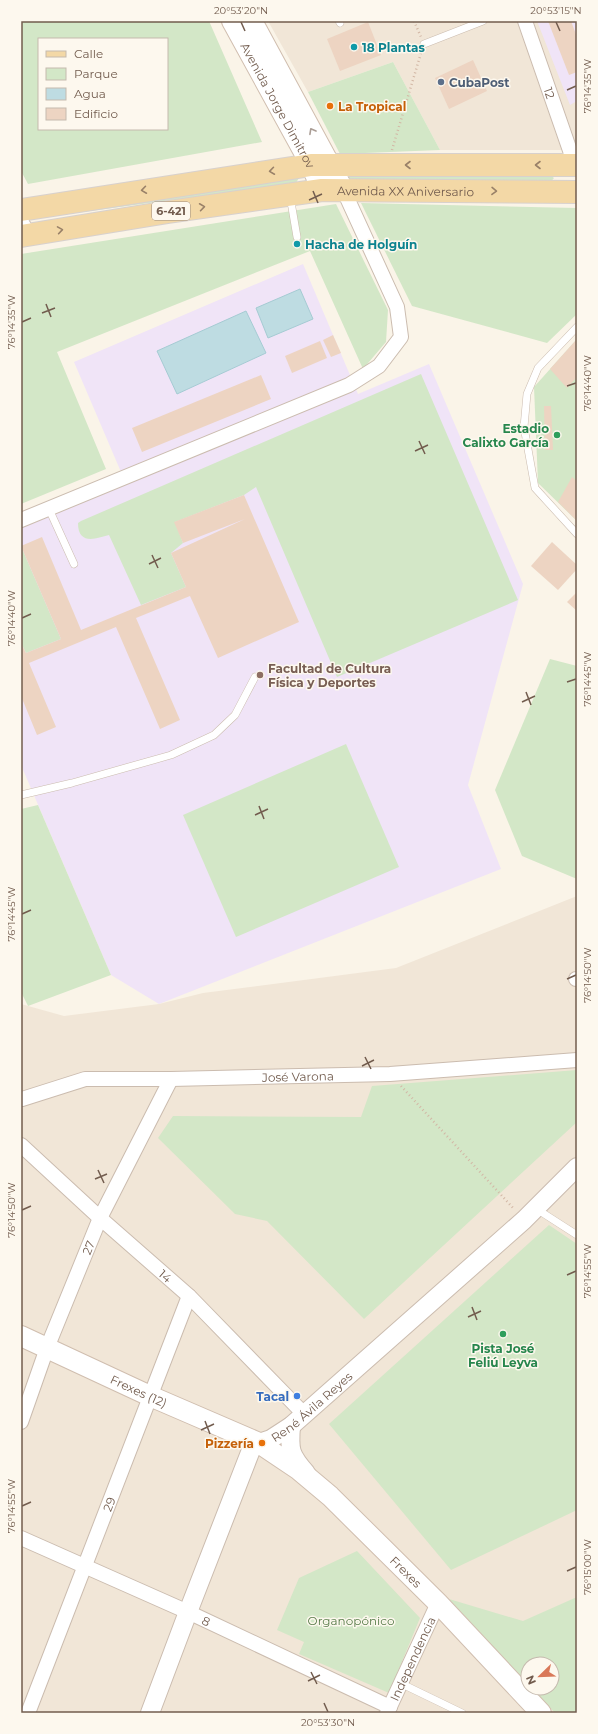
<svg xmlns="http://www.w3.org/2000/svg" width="598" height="1734" font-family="Montserrat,sans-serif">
<rect width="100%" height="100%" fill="#faf4e8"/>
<g fill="#f1e6d7" fill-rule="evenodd">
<polygon points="268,21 577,21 577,150 440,150 393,62 308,92"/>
<path d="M577,896V1713H21V1004L64,1016L159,1004L203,993L396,968ZM528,1664H552V1688H528Z"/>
</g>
<g fill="#f0e4f7">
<polygon points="537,21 577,21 577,101 570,105"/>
<polygon points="303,264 358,394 429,364 523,584 468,785 501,869 159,1004 111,975 21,765 21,523 124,479 74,362"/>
</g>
<g fill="#d3e7c7" fill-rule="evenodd">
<path d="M21,21H209L262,142L28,184L21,171ZM39,39H167V129H39Z"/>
<polygon points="393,62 440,150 340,154 308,92"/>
<polygon points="349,173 549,174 554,178 548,185 347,181 345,177"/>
<polygon points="300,176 296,183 46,217 43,213"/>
<polygon points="361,203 577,208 577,314 547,343 412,306"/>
<polygon points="336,204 388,310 386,342 363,369 310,251 57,352 106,469 21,504 21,254"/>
<polygon points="577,339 577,521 538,483 534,387"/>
<path d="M421,374L518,600L337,677L256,487L244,495L175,522L183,543L171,553L186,587L141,605L109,535C95,539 78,545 78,523L81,521Z"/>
<polygon points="21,546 61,639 26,653 21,643"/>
<polygon points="550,659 577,666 577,879 522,856 495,790"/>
<polygon points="346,744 399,867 236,937 183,815"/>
<polygon points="38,805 111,975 28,1006 21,992 21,809"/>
<polygon points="577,1070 577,1122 364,1319 267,1221 235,1214 158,1138 173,1116 361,1117 372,1086"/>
<polygon points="549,1225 577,1244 577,1510 451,1570 329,1424"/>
<polygon points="357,1551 420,1618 389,1693 299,1654 304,1642 277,1630 299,1578"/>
<polygon points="577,1597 577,1713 555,1713 532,1688 552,1688 552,1664 528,1664 528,1684 449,1599 523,1621"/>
</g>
<g fill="#bedce2" stroke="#a5cbd3">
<polygon points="300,289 313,319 268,338 256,308"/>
<polygon points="246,311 266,353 177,394 157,351"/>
</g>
<g fill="#edd4c2">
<polygon points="548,21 571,21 577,37 577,72 569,75"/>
<polygon points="368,22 381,55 340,71 327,39"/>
<polygon points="473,60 487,91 449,109 435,78"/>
<polygon points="333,335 341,353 331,357 323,340"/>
<polygon points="577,339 577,377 567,388 550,369"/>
<polygon points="320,341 327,358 292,373 285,356"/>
<polygon points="261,375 271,399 142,452 132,428"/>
<polygon points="544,406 551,406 553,450 545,450"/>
<polygon points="572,477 577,481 577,521 558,502"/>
<polygon points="244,495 299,622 218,658 190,596 136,618 180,720 160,729 116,627 29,663 56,727 37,735 21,696 21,643 26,653 61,639 21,546 42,537 81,630 186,587 171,553 245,519 183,543 174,522"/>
<polygon points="552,542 577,565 577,569 558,590 531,566"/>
<polygon points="577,592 577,611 567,602"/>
</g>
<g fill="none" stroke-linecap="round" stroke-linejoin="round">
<defs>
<g id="service">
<polyline points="339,21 340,23"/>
<polyline points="424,44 483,21"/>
<polyline points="290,196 297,237"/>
<polyline points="577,327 538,368 527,394 524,427 535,488 577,534"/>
<polyline points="49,509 74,564"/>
<polyline points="21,795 72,783 171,755 214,735 235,715 255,677"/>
<polyline points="535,1208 577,1235"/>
<polyline points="400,1683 462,1713"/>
</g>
<g id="minor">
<path id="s1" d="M525,21L575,165"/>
<polyline points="21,221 29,235"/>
<polyline points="21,520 349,385 379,366 401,337 397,307 343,189"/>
<polyline points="576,979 577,979"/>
<path id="s2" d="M22,1099L85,1079H171L390,1074L577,1060"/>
<path id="s3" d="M21,1145L100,1218L189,1296L303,1413"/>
<path id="s4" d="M21,1422L47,1348L100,1218L171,1079"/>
<path id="s5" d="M21,1538L188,1612L390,1707"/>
<path id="s6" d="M28,1713L189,1296"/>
<path id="s7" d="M387,1713L438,1603"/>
</g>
<g id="tertiary">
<path d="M291,1426C289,1450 290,1455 306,1473"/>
<path id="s8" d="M150,1713L188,1612L251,1450L259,1443L271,1439L291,1426L524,1220L577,1167"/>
</g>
<g id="secondary">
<path id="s9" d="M232,21L311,165L322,190"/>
<polyline points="252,21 343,189"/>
<path id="s10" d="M21,1336L150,1396L259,1443L299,1470L330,1496L438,1603L541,1713"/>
</g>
<g id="primary">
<polyline points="21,210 311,165 577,165"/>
<path id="s11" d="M21,236L168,212L322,190L577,192"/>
</g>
</defs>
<use href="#service" stroke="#cbbcaf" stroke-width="8"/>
<use href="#minor" stroke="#cbbcaf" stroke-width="16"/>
<use href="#tertiary" stroke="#cbbcaf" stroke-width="20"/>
<use href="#secondary" stroke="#d0beaf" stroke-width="22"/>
<use href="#primary" stroke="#d8d1cd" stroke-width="24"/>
<g stroke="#d2b7a5" stroke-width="2.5" stroke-dasharray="1 3" stroke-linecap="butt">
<polyline points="414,21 421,37"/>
<polyline points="392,150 421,53"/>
<polyline points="401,1086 514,1209"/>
</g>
<use href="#service" stroke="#fff" stroke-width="7"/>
<use href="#minor" stroke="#fff" stroke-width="14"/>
<use href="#tertiary" stroke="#fff" stroke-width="18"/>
<use href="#secondary" stroke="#fff" stroke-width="20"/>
<use href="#primary" stroke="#f3d8a6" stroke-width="22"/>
</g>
<defs><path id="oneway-chevron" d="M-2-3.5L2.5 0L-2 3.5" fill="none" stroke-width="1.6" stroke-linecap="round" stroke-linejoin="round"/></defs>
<use stroke="#aa9d95" href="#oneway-chevron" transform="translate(312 131) rotate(-119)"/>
<g stroke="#998168">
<use href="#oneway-chevron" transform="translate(408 165) rotate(-180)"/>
<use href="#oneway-chevron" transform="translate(538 165) rotate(-180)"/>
<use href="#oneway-chevron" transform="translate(272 171) rotate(172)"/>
<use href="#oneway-chevron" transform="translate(144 190) rotate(172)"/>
<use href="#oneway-chevron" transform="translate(494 191) rotate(1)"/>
<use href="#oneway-chevron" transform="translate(202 207) rotate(-8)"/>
<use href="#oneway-chevron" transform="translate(60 230) rotate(-9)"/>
</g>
<path fill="none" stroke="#725c4e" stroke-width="1.5" d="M241,22L245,31M556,22L560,31M567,90L576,86M313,191L318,203M309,200L322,194M46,304L51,317M42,313L55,308M22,322L31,318M567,386L576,383M419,441L425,454M415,451L428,445M152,555L158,568M149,564L161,558M22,618L31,614M567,682L576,679M526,692L531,705M522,702L535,696M259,806L264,819M255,815L268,809M22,914L31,910M567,979L576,975M365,1057L371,1069M362,1066L374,1060M98,1170L104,1183M95,1179L107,1174M22,1210L31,1206M567,1275L576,1271M472,1307L477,1320M468,1317L481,1311M205,1421L210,1434M201,1430L214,1424M22,1506L31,1502M567,1571L576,1567M311,1672L317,1684M308,1681L320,1675M324,1703L328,1712"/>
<g fill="#0f9aa8" stroke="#fdf8ee" stroke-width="1.5">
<circle cx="354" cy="47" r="4"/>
<circle cx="297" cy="244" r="4"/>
</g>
<circle fill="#5c6f8a" stroke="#fdf8ee" stroke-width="1.5" cx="441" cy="82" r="4"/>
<g fill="#e8710a" stroke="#fdf8ee" stroke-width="1.5">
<circle cx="330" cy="106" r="4"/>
<circle cx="262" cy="1443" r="4"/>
</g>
<g fill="#2e9e5b" stroke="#fdf8ee" stroke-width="1.5">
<circle cx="557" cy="435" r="4"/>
<circle cx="503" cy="1334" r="4"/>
</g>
<circle fill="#8d6e63" stroke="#fdf8ee" stroke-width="1.5" cx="260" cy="675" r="4"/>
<circle fill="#3f7fe0" stroke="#fdf8ee" stroke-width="1.5" cx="297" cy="1396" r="4"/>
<g text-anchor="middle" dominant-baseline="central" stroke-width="3" stroke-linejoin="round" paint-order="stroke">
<rect fill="#fdf8ee" stroke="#9c8b7e" stroke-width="1" x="152" y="202" width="38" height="18" rx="3"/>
<g font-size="11" font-weight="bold" fill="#725c4e">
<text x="171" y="211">6-421</text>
</g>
<g font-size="12" font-weight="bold" fill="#0d838f" stroke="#fdf8ee" text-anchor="start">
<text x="362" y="47">18 Plantas</text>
<text x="305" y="244">Hacha de Holguín</text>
</g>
<g font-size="12" font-weight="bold" fill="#4e5e75" stroke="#fdf8ee" text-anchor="start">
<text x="449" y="82">CubaPost</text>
</g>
<g font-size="12" fill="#725c4e" stroke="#fdf8ee">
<text stroke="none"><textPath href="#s1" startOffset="76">12</textPath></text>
<text stroke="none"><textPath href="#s9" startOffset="96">Avenida Jorge Dimitrov</textPath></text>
<text stroke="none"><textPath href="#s11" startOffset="388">Avenida XX Aniversario</textPath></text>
<text stroke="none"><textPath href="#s2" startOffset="279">José Varona</textPath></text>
<text stroke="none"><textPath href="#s4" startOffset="187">27</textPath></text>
<text stroke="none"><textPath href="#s3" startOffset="195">14</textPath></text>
<text stroke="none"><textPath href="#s10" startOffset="130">Frexes (12)</textPath></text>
<text stroke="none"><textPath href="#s8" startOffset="357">René Ávila Reyes</textPath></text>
<text stroke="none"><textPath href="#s6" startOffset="224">29</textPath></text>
<text stroke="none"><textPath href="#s10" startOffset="457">Frexes</textPath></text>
<text stroke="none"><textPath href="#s5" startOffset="203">8</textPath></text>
<text stroke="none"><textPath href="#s7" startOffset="60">Independencia</textPath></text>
</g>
<g font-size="12" font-weight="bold" fill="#c56008" stroke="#fdf8ee" text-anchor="start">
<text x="338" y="106">La Tropical</text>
<text x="254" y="1443" text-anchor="end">Pizzería</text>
</g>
<g font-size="12" font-weight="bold" fill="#27864d" stroke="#fdf8ee" text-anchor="end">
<text x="549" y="428">Estadio<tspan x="549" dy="14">Calixto García</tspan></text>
<text x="503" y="1348" text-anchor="middle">Pista José<tspan x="503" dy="14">Feliú Leyva</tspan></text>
</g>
<g font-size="12" font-weight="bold" fill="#785e54" stroke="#fdf8ee" text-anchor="start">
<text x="268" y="668">Facultad de Cultura<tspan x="268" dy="14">Física y Deportes</tspan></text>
</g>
<g font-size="12" font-weight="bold" fill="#366cbe" stroke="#fdf8ee" text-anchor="end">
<text x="289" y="1396">Tacal</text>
</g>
<g font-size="12" fill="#587c4a" stroke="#fdf8ee">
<text x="351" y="1620">Organopónico</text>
</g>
</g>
<rect width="598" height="1734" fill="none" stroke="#fdf8ee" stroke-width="44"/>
<rect x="38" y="38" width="130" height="92" fill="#fdf8ee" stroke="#c5baae"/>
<rect x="46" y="51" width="20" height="6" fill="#f3d8a6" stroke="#c5baae"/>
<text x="74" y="58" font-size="12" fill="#725c4e">Calle</text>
<rect x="46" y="68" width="20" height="12" fill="#d3e7c7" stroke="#c5baae"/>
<text x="74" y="78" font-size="12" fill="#725c4e">Parque</text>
<rect x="46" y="88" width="20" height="12" fill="#bedce2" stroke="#c5baae"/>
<text x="74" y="98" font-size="12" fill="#725c4e">Agua</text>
<rect x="46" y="108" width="20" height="12" fill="#edd4c2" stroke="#c5baae"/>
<text x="74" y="118" font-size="12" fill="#725c4e">Edificio</text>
<g transform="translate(540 1676) rotate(247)"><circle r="19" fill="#fdf8ee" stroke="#c5baae"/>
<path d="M0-3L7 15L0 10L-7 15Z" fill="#d97858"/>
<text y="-6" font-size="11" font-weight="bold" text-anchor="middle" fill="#725c4e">N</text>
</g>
<rect x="22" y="22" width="554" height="1690" fill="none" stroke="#725c4e" stroke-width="1.5"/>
<g font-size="10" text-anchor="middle" fill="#725c4e">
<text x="241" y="14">20°53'20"N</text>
<text x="556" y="14">20°53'15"N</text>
<text transform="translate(587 86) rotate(-90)" y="4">76°14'35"W</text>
<text transform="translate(11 322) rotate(-90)" y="4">76°14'35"W</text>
<text transform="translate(587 383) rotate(-90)" y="4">76°14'40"W</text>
<text transform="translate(11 618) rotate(-90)" y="4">76°14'40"W</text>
<text transform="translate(587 679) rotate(-90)" y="4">76°14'45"W</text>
<text transform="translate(11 914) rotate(-90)" y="4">76°14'45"W</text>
<text transform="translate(587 975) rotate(-90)" y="4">76°14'50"W</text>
<text transform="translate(11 1210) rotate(-90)" y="4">76°14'50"W</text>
<text transform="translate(587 1271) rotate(-90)" y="4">76°14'55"W</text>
<text transform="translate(11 1506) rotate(-90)" y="4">76°14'55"W</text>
<text transform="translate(587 1567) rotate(-90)" y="4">76°15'00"W</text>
<text x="328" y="1726">20°53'30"N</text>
</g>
</svg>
